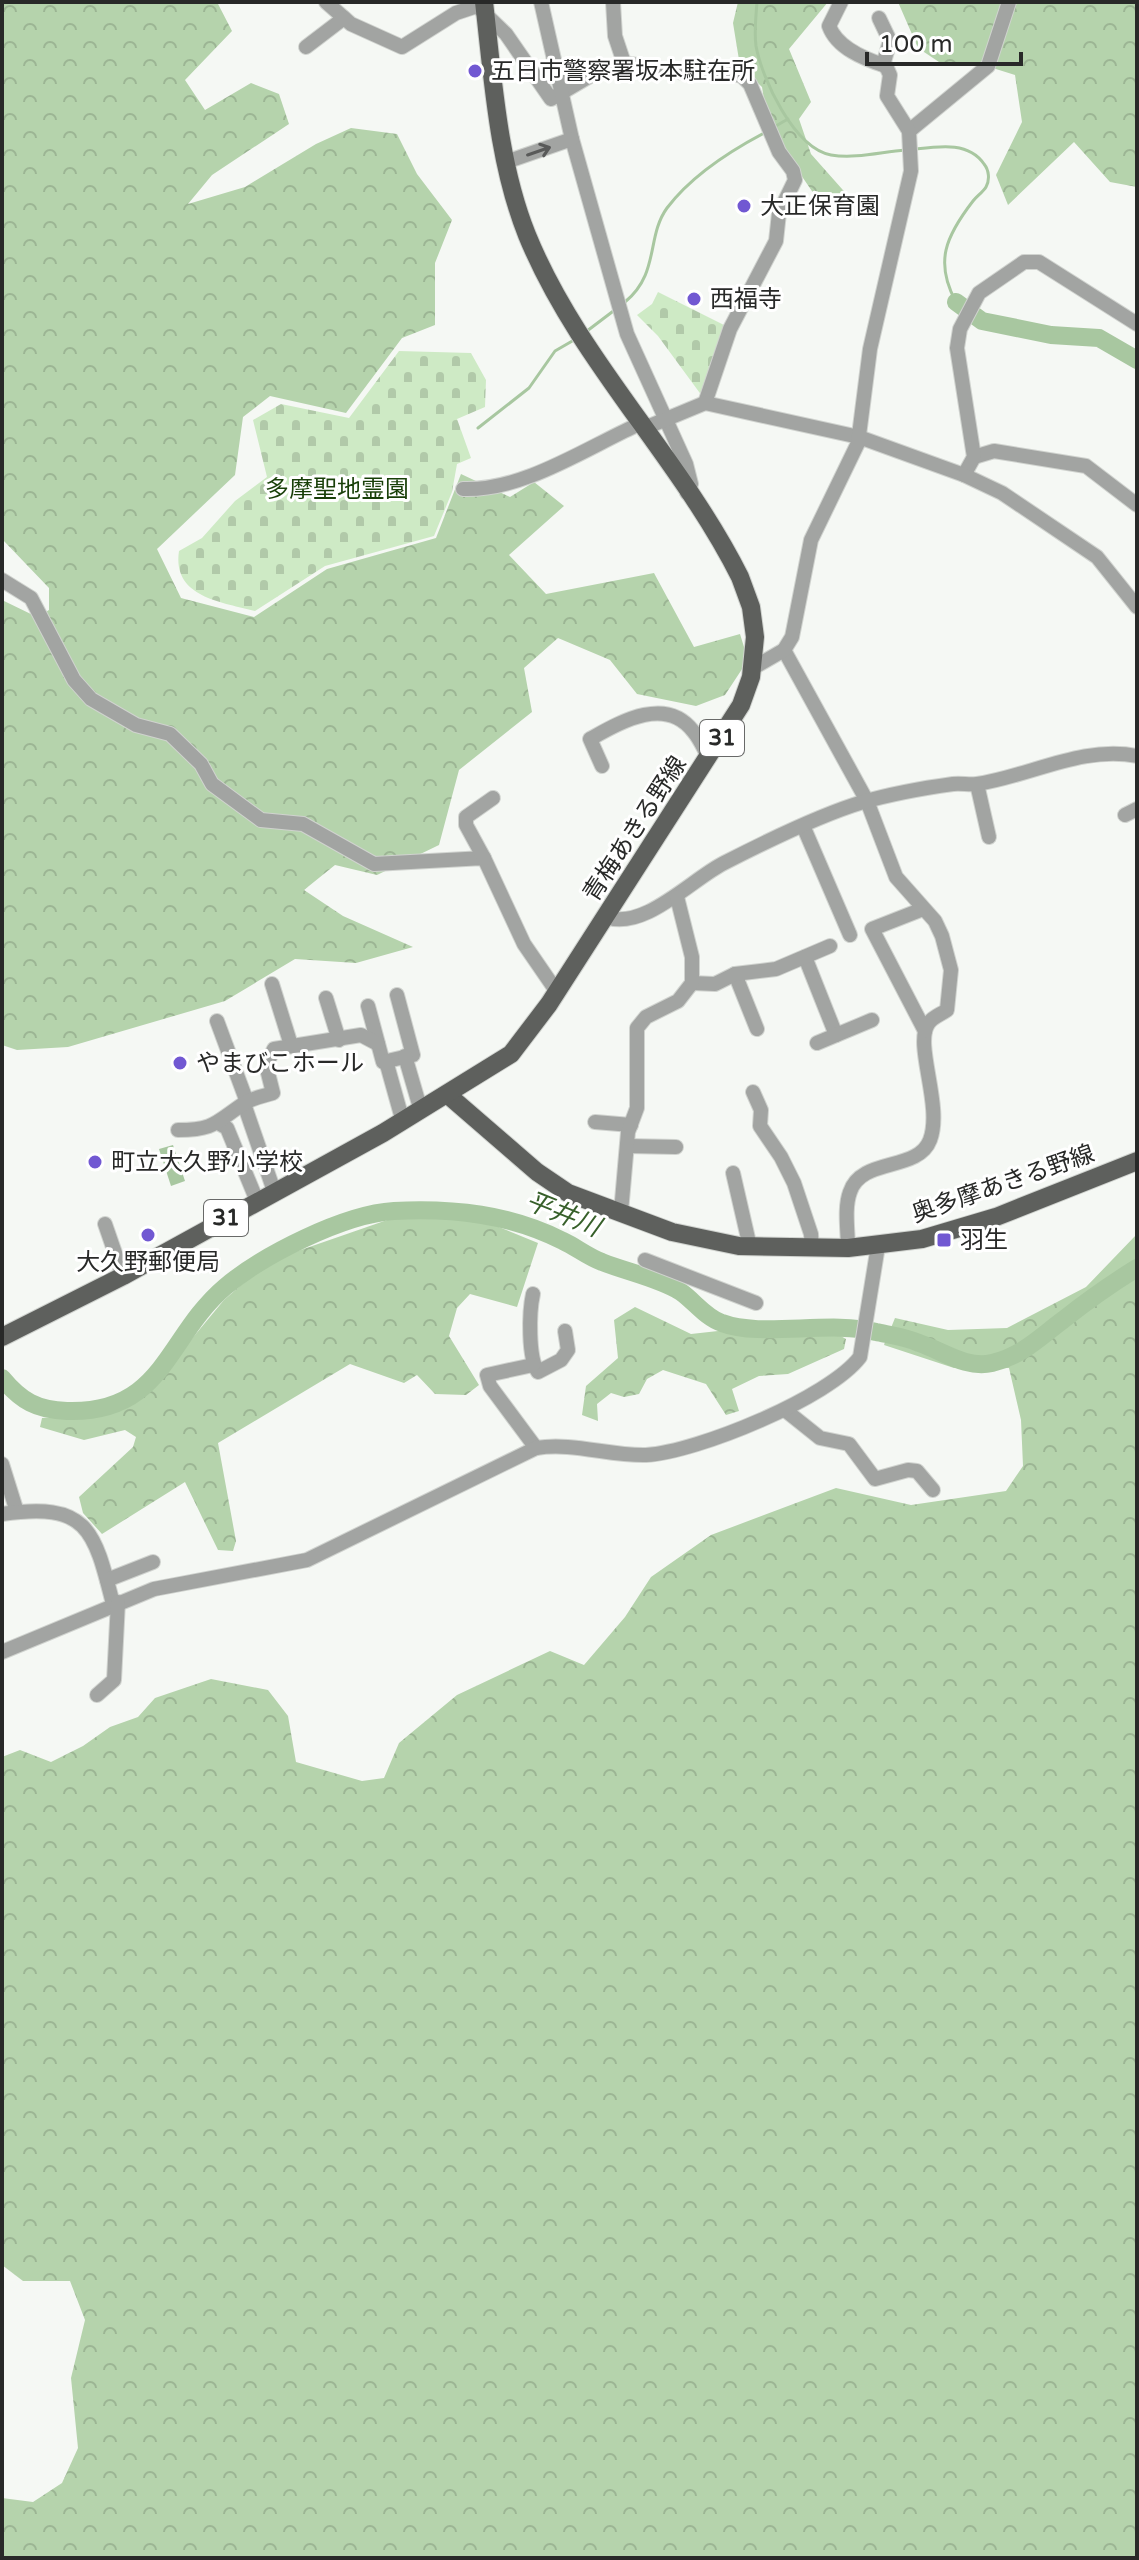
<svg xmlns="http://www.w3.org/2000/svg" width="1139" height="2560" font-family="'Varela Round','Noto Sans JP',sans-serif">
<defs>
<pattern id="forest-crowns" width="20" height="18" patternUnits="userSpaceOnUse" patternTransform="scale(2)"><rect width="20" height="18" fill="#b5d3ac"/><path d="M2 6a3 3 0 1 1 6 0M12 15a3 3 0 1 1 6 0" fill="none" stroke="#9cb594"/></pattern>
<pattern id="cemetery-stones" width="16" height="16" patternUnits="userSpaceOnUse" patternTransform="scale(2)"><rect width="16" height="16" fill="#ceeac5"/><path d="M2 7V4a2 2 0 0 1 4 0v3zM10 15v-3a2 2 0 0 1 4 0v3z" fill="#b1c9a9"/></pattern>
</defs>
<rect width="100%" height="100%" fill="#f5f8f4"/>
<g fill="url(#forest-crowns)">
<polygon points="2,2 217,2 232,31 185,80 205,110 251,83 279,94 289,124 212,175 188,204 245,187 316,144 351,128 397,134 417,174 452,220 435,263 435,325 402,338 346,413 270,396 243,417 235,475 157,549 181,598 254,617 327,569 436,538 461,474 510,497 534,482 564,506 509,555 546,594 654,573 694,647 740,634 748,660 725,695 696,706 637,694 610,660 558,638 524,668 532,712 459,770 439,845 377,875 335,865 304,890 343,916 413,947 356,963 295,959 225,1001 68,1047 17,1050 2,1045 2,600 37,617 49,610 49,588 2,539"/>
<polygon points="738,2 828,2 789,49 811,102 799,119 811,154 850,198 818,200 786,153 766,112 762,87 740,66 733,23"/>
<polygon points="898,2 1137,2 1137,187 1110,182 1074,142 1008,205 996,175 1022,122 1015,75 980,64 945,66 918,48"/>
<polygon points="390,1219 479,1219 538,1243 517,1307 470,1294 457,1308 449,1336 479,1385 466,1395 435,1394 417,1375 404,1383 350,1364 218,1443 236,1541 233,1551 218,1550 185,1482 102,1534 83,1513 79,1497 133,1447 136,1437 125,1430 84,1440 40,1427 42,1418 106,1414 161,1376 224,1300 269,1261"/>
<polygon points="1137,1234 1137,2558 2,2558 2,2498 33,2502 62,2483 78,2448 71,2378 85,2320 70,2281 23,2281 2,2265 2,1757 20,1750 51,1762 83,1746 110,1727 138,1717 155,1698 211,1679 268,1690 288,1716 296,1762 362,1781 384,1778 399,1743 457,1695 550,1651 584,1665 625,1617 651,1577 711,1535 836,1488 911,1505 1006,1491 1023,1466 1021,1420 1009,1368 954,1368 884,1345 895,1318 948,1330 1007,1328 1086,1287"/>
<polygon points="635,1307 691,1334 736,1329 839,1335 846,1339 844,1349 788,1374 759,1376 732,1389 739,1411 726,1415 706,1384 663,1370 647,1379 639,1394 624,1397 611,1393 597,1404 598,1421 582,1415 586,1386 618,1358 614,1320"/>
</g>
<g fill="url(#cemetery-stones)">
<polygon points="658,292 728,327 702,396 658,336 637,315 652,304"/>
<path d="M399,351L471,353L486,380L485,407L457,419L471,458L457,464L452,492L434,536L325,566L255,611C221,602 172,597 179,551L202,538L235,501L267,477L253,420L281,404L349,418Z"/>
</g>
<polygon fill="#a8c7a0" points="173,1145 185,1181 171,1186 159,1149"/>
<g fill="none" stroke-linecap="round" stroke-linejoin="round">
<g stroke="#a8c7a0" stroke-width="3">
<path d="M757,2C756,16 754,32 756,46C762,79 794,148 831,155C855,159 881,152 905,150"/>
<polyline points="774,127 788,119"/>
<path d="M916,149C941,146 969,142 984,164C989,170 990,180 986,187C983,192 977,196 973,201C946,236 934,262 956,302"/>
<path d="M625,302C660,273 646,237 667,208C691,176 730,151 764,133"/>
<polyline points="587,331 616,309"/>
<polyline points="478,428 529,388 555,351 574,340"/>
</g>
<g stroke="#a8c7a0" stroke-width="18">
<polyline points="956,302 982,321 1051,335 1099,338 1137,360"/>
<path d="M2,1378C21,1401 37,1410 67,1411C164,1414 166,1337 225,1287C263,1255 344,1214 394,1211C453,1208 510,1214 563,1241C576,1247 588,1257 602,1262C627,1272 658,1278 681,1292C694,1301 706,1318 722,1323C761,1338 830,1320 876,1332C890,1335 906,1337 919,1343C943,1351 966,1369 992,1363C1022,1356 1040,1337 1063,1320C1087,1301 1111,1284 1137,1268"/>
</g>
<defs>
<g id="minor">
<polyline points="326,2 351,24 402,47 456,13 477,6 506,34 551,99 595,73 624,63 685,73 727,73 742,76 750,84 779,152 793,171 795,180 779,213 776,241 730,329 705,403"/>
<polyline points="541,2 572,139 627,334 686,464 691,484 687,493"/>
<polyline points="613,2 615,36 624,63"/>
<polyline points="879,18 890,41 883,65"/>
<polyline points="306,47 344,18"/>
<polyline points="909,131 988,66 1009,2"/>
<polyline points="506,162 572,139"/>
<polyline points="974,457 994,451 1086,466 1137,505"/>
<polyline points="964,475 974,457 957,348 960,329 979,293 1024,262 1039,262 1137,324"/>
<path d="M463,489C522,491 583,450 635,426L652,425L705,403L859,437L964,475L1002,493L1097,557L1137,607"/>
<polyline points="2,580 31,598 74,680 91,699 136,725 170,734 201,764 212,784 261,820 303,824 374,864 484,858 524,944 557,992"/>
<path d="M784,650L867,801L896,877L935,921L942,936L951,970L947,1010C940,1015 932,1017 928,1024C914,1045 943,1106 930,1140C918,1172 861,1157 850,1192C844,1208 848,1231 848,1248"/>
<path d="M753,668L784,650L792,637L811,540L858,443L870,349L911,171L909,131L887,96L890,75L886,66C864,59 837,48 829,26L841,2"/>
<path d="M602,766L590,739C619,723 665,695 693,731C700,739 704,749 709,758"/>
<polyline points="977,784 989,837"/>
<polyline points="1125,815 1137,809"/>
<polyline points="804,828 850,935"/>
<polyline points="484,858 466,825 466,817 493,798"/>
<polyline points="923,909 872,929 925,1031"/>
<path d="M606,917C644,931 692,879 724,863C761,844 823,814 863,802C891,794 924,788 953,784C961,783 969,785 977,784C1030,776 1083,745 1137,756"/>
<polyline points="805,957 836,1035"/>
<polyline points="735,974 757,1029"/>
<polyline points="692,983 715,984 735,974 776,969 830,946"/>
<polyline points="272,984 291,1045"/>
<polyline points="326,998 339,1040"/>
<polyline points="368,1006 383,1062 413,1055 397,995"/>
<polyline points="217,1021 247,1102"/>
<polyline points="817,1043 872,1020"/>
<polyline points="405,1056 421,1111"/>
<polyline points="386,1061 403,1122"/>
<polyline points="753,1092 761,1110 760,1126 781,1157 794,1183 811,1234 812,1249"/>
<polyline points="244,1104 274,1191"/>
<polyline points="595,1122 631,1125"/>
<polyline points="220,1124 227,1128 257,1201"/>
<path d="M178,1130C214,1130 215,1123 243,1104C251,1098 264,1096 273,1093L266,1065L274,1049L361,1035L378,1044"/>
<polyline points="627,1146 676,1147"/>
<polyline points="733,1173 750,1247"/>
<polyline points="621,1212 628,1132 637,1108 637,1028 646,1017 678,1001 692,983 692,957 677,897"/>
<polyline points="105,1224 123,1276"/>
<polyline points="645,1260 756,1303"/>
<path d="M533,1294C529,1312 528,1358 538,1372L561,1360L568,1350L565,1331"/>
<polyline points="533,1365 487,1375 490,1386 536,1448"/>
<polyline points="785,1410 820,1438 849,1444 875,1479 908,1470 917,1471 933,1490"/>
<polyline points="2,1464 17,1512"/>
<path d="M2,1514C87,1502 94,1528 113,1604"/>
<polyline points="107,1580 153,1562"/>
<path d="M2,1652L154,1589L307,1560L536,1448C573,1442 609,1456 646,1455C697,1452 829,1398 860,1357L878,1246"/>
<polyline points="97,1695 114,1680 118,1602"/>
</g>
<g id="major">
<polyline points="448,1095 537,1172 568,1193 672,1232 739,1246 848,1248 922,1239 996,1217 1137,1161"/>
<path d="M2,1337L123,1276L383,1133L511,1054L549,1004L741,705L751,677L755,637L751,607L740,577C680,457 578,360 527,235C498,163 493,79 484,2"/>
</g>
</defs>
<use href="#minor" stroke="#d0d3cf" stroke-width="16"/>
<use href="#major" stroke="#d0d3cf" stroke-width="20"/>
<use href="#minor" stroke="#a2a4a2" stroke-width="14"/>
<use href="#major" stroke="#5e605d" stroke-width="18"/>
</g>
<defs><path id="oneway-shaft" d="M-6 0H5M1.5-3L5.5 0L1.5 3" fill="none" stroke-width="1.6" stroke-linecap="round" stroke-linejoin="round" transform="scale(2)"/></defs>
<use stroke="#595a59" href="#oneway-shaft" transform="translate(539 151) rotate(-19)"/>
<g fill="#7158d2" stroke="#fff" stroke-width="3">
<circle cx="475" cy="71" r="8"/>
<circle cx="744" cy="206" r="8"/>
<circle cx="694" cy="299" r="8"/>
<circle cx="180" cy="1063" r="8"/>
<circle cx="95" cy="1162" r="8"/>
<circle cx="148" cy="1235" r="8"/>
<rect x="936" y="1232" width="16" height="16" rx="4"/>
</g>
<g text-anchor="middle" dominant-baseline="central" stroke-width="6" stroke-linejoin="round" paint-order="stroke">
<g fill="#fff" stroke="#686968" stroke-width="2">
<rect x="700" y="720" width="44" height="36" rx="6"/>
<rect x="204" y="1200" width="44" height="36" rx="6"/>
</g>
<g font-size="22" font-weight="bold" fill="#282928">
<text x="722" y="738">31</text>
<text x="226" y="1218">31</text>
</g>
<g font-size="24" fill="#282928" stroke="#fff" text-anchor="start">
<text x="491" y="71">五日市警察署坂本駐在所</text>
<text x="760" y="206">大正保育園</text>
<text x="710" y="299">西福寺</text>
<text x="196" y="1063">やまびこホール</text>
<text x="111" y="1162">町立大久野小学校</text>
<text x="960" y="1240">羽生</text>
<text x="148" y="1262" text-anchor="middle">大久野郵便局</text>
</g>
<g font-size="24" fill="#183f08" stroke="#fff">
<text x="337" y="489">多摩聖地霊園</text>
</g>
<g font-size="24" fill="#282928" stroke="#fff">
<text transform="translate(635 829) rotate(-57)">青梅あきる野線</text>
<text transform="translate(1003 1184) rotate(-19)">奥多摩あきる野線</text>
</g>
<g font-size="26" font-style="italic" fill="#37602a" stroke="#fff">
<text transform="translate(563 1214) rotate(22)">平井川</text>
</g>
</g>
<rect width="1139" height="2560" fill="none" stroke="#282928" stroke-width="8"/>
<path d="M867 52v12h154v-12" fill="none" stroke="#282928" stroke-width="4"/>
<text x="879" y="52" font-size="24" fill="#282928" stroke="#ffffff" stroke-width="6" paint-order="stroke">100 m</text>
</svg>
